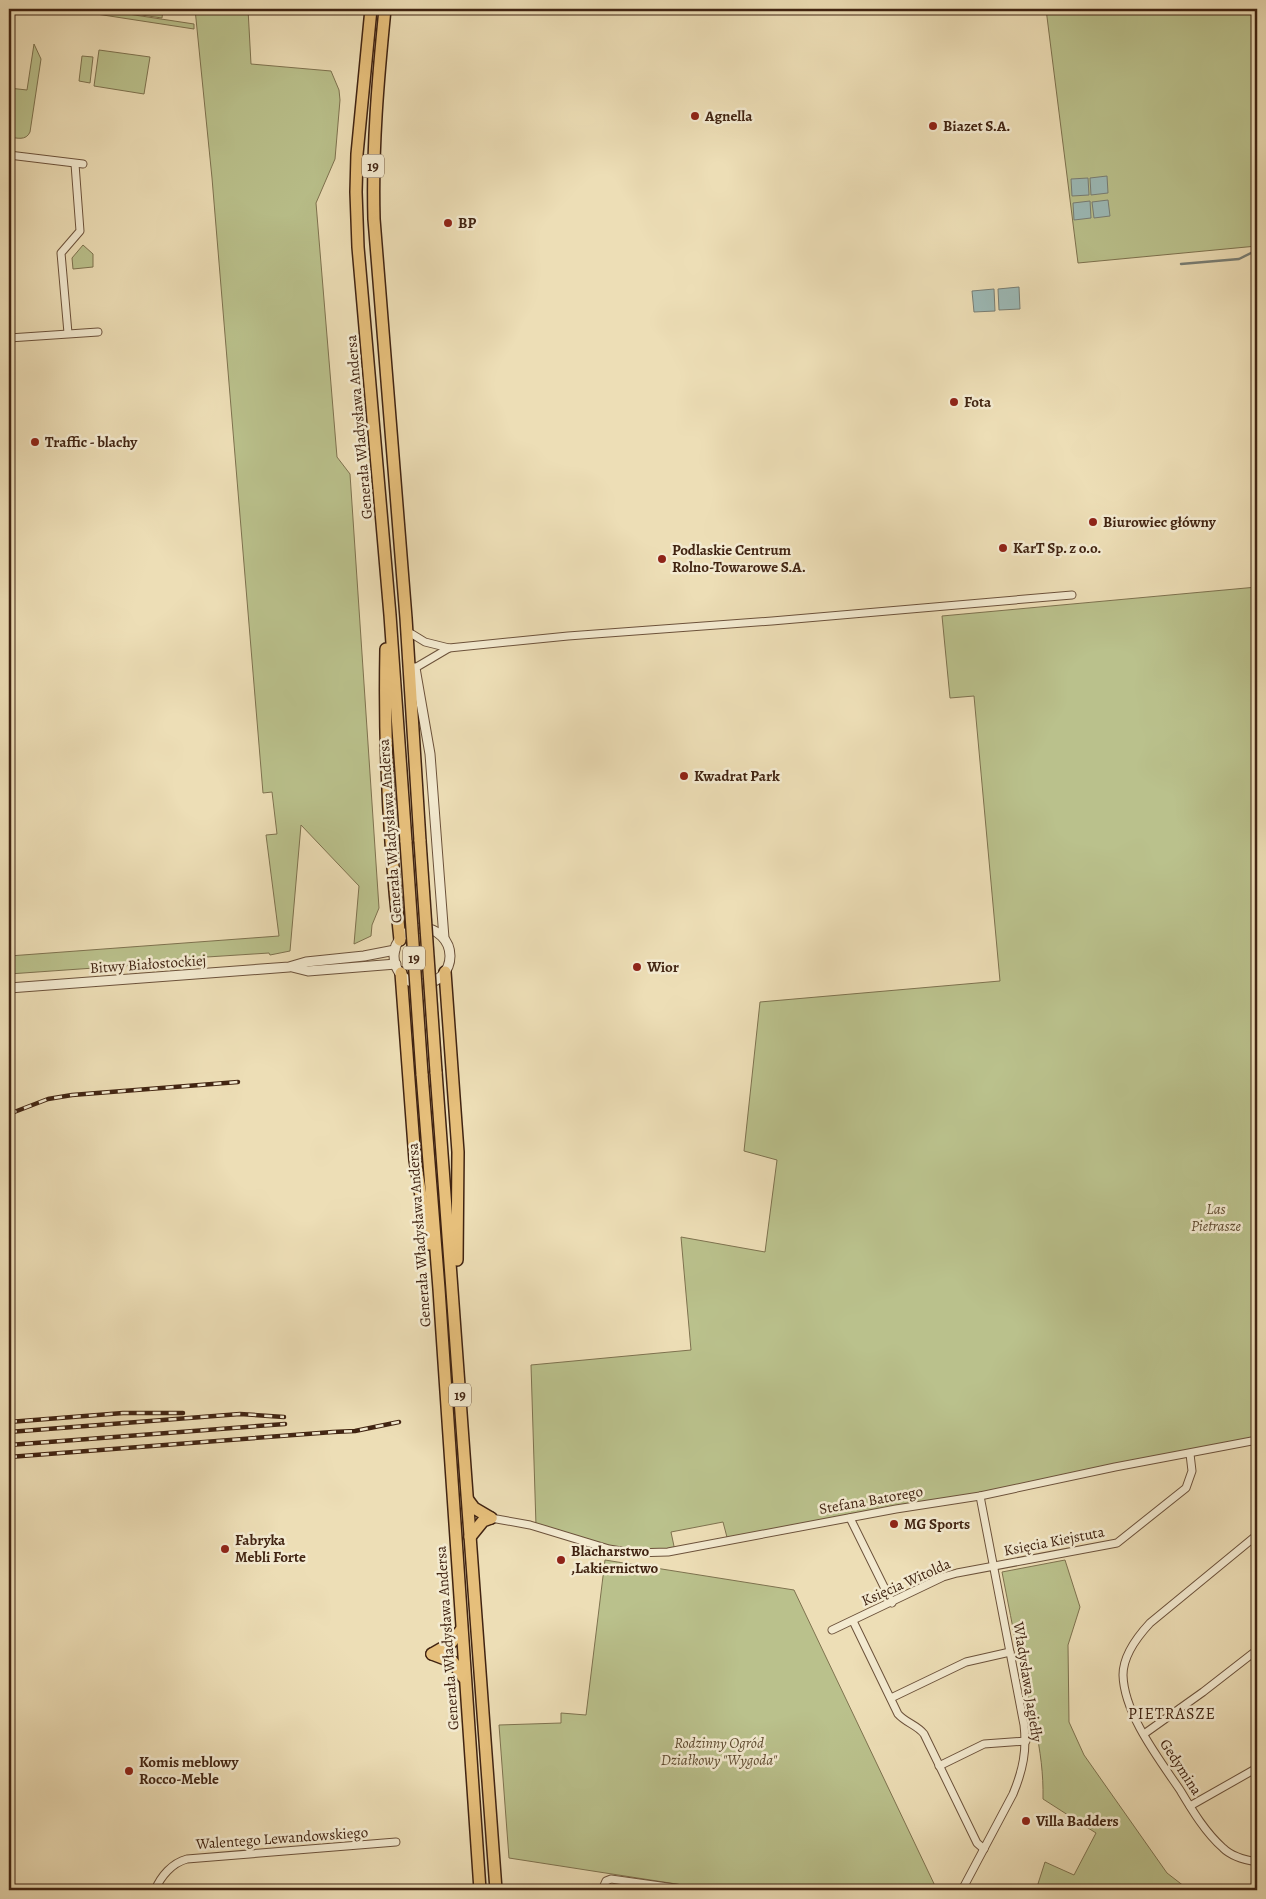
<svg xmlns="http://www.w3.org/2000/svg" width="1266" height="1899" font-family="Alegreya,serif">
<rect width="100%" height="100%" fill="#eddeb6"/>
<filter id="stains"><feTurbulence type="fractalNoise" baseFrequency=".004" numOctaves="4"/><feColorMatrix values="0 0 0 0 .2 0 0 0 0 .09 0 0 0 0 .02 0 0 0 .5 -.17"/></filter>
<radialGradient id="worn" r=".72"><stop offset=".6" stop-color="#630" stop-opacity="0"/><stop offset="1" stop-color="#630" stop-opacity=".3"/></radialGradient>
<g fill="#bac18c" stroke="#7e724f">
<polygon points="64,9 95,9 194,24 194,29"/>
<polygon points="101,9 163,9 162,18"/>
<polygon points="195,9 248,9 251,64 331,71 339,90 340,100 335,159 316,203 337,457 350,474 379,908 372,925 371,936 354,944 359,886 301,825 290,951 270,955 269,953 176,959 165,963 9,974 9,956 279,936 266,835 277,834 272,792 263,793 212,178"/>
<polygon points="1046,9 1253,9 1257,40 1257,246 1078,263"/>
<path d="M34,44L41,59L30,132C26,141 17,138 9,137V88L27,90Z"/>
<polygon points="99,50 150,57 144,94 94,86"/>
<polygon points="82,56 93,57 90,83 79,81"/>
<polygon points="83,245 93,254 93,267 73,269 72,258"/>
<polygon points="1257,587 1257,1349 1253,1350 1257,1350 1257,1440 728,1541 723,1522 671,1532 675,1551 632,1553 536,1526 531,1365 691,1350 681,1237 765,1252 777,1160 744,1151 760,1002 1000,981 974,696 950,698 942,616"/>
<polygon points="605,1560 794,1590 937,1890 715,1890 509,1858 499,1725 561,1723 561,1713 586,1715"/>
<path d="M1065,1560L1080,1607L1068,1645L1069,1722L1084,1755L1167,1873L1189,1890H1036L1045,1862L1074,1875L1096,1833L1043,1799C1044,1748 1030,1707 1019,1659C1013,1630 1008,1601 1002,1572Z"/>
</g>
<g fill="#9cbab7" stroke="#787e75">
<polygon points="1107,176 1108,193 1091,195 1090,178"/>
<polygon points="1088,178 1089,195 1072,196 1071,179"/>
<polygon points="1108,200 1110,216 1094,218 1092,202"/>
<polygon points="1090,201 1091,218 1074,220 1073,203"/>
<polygon points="1019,287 1020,309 999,310 998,289"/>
<polygon points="994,289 995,311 974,312 972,291"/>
</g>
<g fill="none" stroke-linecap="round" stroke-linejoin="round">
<polyline stroke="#787e75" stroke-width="2.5" points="1181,264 1239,259 1257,250"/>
<defs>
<g id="minor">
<polyline points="9,155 83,164"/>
<polyline points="68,333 61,253 80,231 75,164"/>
<polyline points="9,338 98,332"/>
<polyline points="412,634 425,642 449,648 568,636 772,621 1072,595"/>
<polyline points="415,668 449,648"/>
<polyline points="491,1518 530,1525 609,1549 633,1553 668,1552 896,1509 980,1496 1115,1467 1257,1440"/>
<polyline points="850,1518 892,1603"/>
<path d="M1257,1535L1150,1623C1137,1637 1123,1655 1123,1675C1124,1714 1159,1759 1180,1790C1192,1810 1205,1832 1223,1848C1232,1857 1245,1860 1257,1862"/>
<path d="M853,1621L898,1714C906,1723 917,1725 924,1734L977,1843L984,1849"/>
<polyline points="832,1630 943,1577 957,1573 1117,1543 1186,1488 1192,1471 1190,1454"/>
<polyline points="891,1698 966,1662 1010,1652"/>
<polyline points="1144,1734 1203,1692 1257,1650"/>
<polyline points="939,1766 984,1744 1026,1741"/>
<polyline points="1190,1806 1257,1768"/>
<path d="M155,1890C161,1876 172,1863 187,1859L396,1842"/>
<polyline points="602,1890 606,1881 611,1879 689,1890"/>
<path d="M962,1890L1013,1794C1023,1770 1027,1750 1024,1725L980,1496"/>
</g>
<g id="tertiary">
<polyline points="415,668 430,754 444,938"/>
<circle cx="422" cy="956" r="28"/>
<polyline points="292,967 308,971 396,964"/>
<polyline points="9,988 289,967 306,962 364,956 395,950"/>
</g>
<g id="trunk">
<polyline points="371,9 357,154 356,192 358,247 390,615 406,842"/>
<path d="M385,9C378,79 372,149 374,219L406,618L420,841"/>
<path d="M386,649C384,746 389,843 400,940"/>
<polyline points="445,972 458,1152 457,1260"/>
<polyline points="401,973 415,1160 429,1244"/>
<polyline points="436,1072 496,1890"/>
<polyline points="422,1074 439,1289 480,1890"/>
<polyline points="468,1500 474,1508 491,1518"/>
<polyline points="470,1537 483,1521 491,1518"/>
<polyline points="432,1654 453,1662 463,1677"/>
<polyline points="432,1654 451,1643 461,1630"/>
</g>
</defs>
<use href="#minor" stroke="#6c523b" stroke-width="9"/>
<use href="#tertiary" stroke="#6c523b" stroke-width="11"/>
<use href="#trunk" stroke="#412412" stroke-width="14"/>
<use href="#minor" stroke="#f3ead0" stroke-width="7"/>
<use href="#tertiary" stroke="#f3ead0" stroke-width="9"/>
<use href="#trunk" stroke="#e6bf7b" stroke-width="11"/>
<defs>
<g id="rail">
<polyline points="9,1114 48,1099 72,1095 238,1082"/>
<polyline points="9,1422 123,1413 183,1413"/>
<polyline points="9,1432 240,1414 284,1417"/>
<polyline points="9,1445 285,1424"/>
<polyline points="9,1457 333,1432 355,1431 399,1422"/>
</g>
</defs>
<use href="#rail" stroke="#412412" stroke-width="4.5"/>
<use href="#rail" stroke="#f3ead0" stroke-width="2.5" stroke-dasharray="8" stroke-linecap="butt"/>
<defs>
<g id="trunk-bridge">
<polyline points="420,841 436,1072"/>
<polyline points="406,842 422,1074"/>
</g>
</defs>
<use href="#trunk-bridge" stroke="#412412" stroke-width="14" stroke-linecap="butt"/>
<use href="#trunk-bridge" stroke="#e6bf7b" stroke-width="11"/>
</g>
<g fill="#8f2418" stroke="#f3ead0" stroke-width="2">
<circle cx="695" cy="116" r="5"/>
<circle cx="933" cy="126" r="5"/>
<circle cx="448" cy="223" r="5"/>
<circle cx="954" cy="402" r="5"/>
<circle cx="35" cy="442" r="5"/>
<circle cx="1093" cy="522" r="5"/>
<circle cx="1003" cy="548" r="5"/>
<circle cx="662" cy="559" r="5"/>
<circle cx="684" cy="776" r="5"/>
<circle cx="637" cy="967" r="5"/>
<circle cx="894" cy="1524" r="5"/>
<circle cx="225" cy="1549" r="5"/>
<circle cx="561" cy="1560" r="5"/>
<circle cx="129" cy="1771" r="5"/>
<circle cx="1026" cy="1821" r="5"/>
</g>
<g text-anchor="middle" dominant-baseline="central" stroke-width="5" stroke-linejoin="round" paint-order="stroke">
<g fill="#f3ead0" stroke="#765f4b" stroke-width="1">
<rect x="362" y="154.5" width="22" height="23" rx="4"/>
<rect x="403" y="946.5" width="22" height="23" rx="4"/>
<rect x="449" y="1383.5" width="22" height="23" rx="4"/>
</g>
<g font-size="14" font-weight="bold" fill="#412412">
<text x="373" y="166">19</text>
<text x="414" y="958">19</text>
<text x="460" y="1395">19</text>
</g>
<g font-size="15" font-weight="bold" fill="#412412" stroke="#f3ead0" text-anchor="start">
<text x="705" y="116">Agnella</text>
<text x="943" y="126">Biazet S.A.</text>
<text x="458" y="223">BP</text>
<text x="964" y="402">Fota</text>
<text x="45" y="442">Traffic - blachy</text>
<text x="1103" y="522">Biurowiec główny</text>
<text x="1013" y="548">KarT Sp. z o.o.</text>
<text x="672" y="550">Podlaskie Centrum<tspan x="672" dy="17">Rolno-Towarowe S.A.</tspan></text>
<text x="694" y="776">Kwadrat Park</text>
<text x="647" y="967">Wior</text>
<text x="904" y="1524">MG Sports</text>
<text x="235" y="1540">Fabryka<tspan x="235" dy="17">Mebli Forte</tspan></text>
<text x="571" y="1551">Blacharstwo<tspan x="571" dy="17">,Lakiernictwo</tspan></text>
<text x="139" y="1762">Komis meblowy<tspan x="139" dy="17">Rocco-Meble</tspan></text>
<text x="1036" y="1821">Villa Badders</text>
</g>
<g font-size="15" fill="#412412" stroke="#f3ead0">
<text transform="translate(359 427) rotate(-95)">Generała Władysława Andersa</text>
<text transform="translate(390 831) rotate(-94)">Generała Władysława Andersa</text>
<text transform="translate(148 964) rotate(-4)">Bitwy Białostockiej</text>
<text transform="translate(419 1235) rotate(-94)">Generała Władysława Andersa</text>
<text transform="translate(871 1500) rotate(-10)">Stefana Batorego</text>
<text transform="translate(1054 1541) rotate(-11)">Księcia Kiejstuta</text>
<text transform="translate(906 1582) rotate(-24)">Księcia Witolda</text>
<text transform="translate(447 1638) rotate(-94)">Generała Władysława Andersa</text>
<text transform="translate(1028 1682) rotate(81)">Władysława Jagiełły</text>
<text transform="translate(1181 1767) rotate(57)">Gedymina</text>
<text transform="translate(282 1838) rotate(-4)">Walentego Lewandowskiego</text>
</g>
<g font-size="15" font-style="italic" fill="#5f4b30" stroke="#f3ead0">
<text x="1216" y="1209">Las<tspan x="1216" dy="17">Pietrasze</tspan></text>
<text x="719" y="1743">Rodzinny Ogród<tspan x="719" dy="17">Działkowy "Wygoda"</tspan></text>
</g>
<g font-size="16" letter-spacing="1" fill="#412412" stroke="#f3ead0">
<text x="1172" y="1714">PIETRASZE</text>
</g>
</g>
<rect width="1266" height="1899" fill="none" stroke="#eddeb6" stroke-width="30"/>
<rect x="10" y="10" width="1246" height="1879" fill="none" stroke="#412412" stroke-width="2.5"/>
<rect x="15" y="15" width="1236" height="1869" fill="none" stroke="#412412"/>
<rect width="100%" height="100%" filter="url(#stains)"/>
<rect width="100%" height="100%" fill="url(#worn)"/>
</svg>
